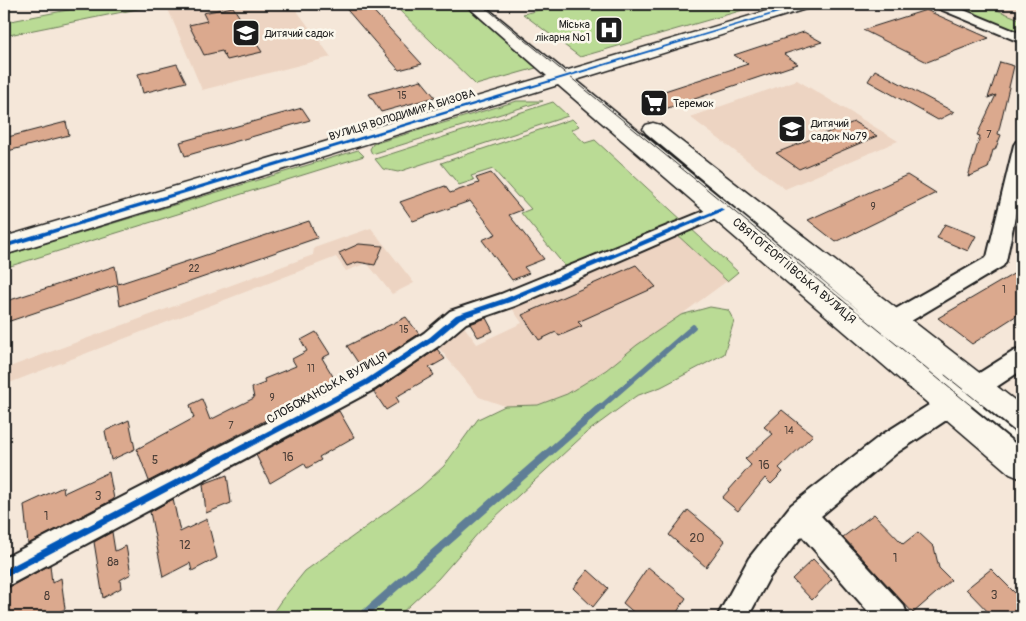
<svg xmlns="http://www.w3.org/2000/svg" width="1026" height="621" font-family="Pangolin,sans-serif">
<rect width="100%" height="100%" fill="#f5e7d9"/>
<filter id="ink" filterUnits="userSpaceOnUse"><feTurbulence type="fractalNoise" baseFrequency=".02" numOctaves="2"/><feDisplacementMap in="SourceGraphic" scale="10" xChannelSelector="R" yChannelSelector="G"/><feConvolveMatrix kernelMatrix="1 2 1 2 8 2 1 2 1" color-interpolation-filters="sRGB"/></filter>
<g filter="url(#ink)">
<g fill="#edd4c2">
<polygon points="192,4 292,4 331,57 202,90 168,9"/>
<polygon points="939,4 1022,4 1022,39"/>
<polygon points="797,80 898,141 785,189 690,117"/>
<polygon points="371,228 414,283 392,294 367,263 346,271 336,257 4,385 4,369 313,255 314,248"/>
<polygon points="675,233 727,281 606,370 567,394 538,405 505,406 479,397 434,342 462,324 477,344 522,323 509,304"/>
</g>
<g fill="#badb95" stroke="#6b7c58">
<polygon points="99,4 162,4 4,36 4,20 11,21"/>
<polygon points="393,4 463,4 536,68 476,85"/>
<polygon points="563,4 764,4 580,57 523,14"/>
<polygon points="951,4 982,4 1022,20 1022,34"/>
<polygon points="517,101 543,101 372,154 370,149 373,144"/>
<polygon points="553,102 568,116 398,172 383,169 375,159"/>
<polygon points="572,119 579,126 571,130 585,143 595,140 684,222 569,271 521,213 531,209 520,197 518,197 493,169 471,176 474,180 459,185 441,163"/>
<polygon points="358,150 364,156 4,268 4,256"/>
<polygon points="689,227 738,272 727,281 675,233"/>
<polygon points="710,307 728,310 734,321 724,354 661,387 636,396 586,433 480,531 438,579 397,617 270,617 280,602 305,571 420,488 444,466 478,419 505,406 538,405 567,394 606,370 637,345 681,315"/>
</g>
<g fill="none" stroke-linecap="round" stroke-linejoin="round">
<polyline stroke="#5e7e96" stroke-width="5.5" points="600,408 693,327"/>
<polyline stroke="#5e7e96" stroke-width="8" points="361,617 601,407"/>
</g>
<g fill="#dba98e" stroke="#1c1c1c">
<polygon points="342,4 367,4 422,64 399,70"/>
<polygon points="233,7 262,52 227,60 222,51 204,55 189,25 207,21 203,13"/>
<polygon points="926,10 989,38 927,62 863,30"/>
<polygon points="804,32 822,42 784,54 798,64 662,110 646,97 748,64 734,55"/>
<polygon points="1000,62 1014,66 998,134 1001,135 995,150 993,150 988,168 968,177 980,136 977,135 996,95 988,98"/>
<polygon points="177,64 186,82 143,93 138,74"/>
<polygon points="875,70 954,112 938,120 868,81"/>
<polygon points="421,80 435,97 381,112 369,94"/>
<polygon points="302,108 310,120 185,156 180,142"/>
<polygon points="66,122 69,135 4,152 4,138"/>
<polygon points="854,122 877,136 799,169 776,153"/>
<polygon points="491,173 522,210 509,215 544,259 524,267 529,273 512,280 482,240 496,234 470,201 413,221 400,202 445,186 450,193 479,183 476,178"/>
<polygon points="907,175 936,193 836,242 808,220"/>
<polygon points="309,221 317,238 120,306 117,285 4,323 4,302 115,266 118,284"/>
<polygon points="945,224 976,236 968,251 937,238"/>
<polygon points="359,244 383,246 375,265 358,262 347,266 339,253"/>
<polygon points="636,265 656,287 578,322 582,326 559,336 556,332 539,340 522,315"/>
<polygon points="1022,269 1022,312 972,344 938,318"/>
<polygon points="406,317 419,334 363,370 347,346"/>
<polygon points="486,318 493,331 478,337 470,324"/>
<polygon points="316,332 330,354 322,358 337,383 149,481 137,449 194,418 190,405 202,399 210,420 254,398 252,388 265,383 264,379 296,366 292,359 307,351 301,340"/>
<polygon points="437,349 445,359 429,368 434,375 396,397 399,402 386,410 374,392"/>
<polygon points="782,410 813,435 779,468 783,472 771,484 765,478 738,511 722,498 751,465 745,459 773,434 764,427"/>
<polygon points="339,411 354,437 319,457 321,460 307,468 304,463 270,483 256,455"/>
<polygon points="129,420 135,449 111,460 105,431"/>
<polygon points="109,472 114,499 28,544 24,505 63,487 64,493"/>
<polygon points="227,475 231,503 206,513 203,484"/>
<polygon points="173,499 180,532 207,519 217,558 192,571 190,563 163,577 150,512"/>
<polygon points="688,510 725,541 706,567 669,535"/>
<polygon points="874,514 903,544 918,532 934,547 939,568 951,580 913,613 843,537"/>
<polygon points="112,532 115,551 126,546 131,574 120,580 121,588 103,598 94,542"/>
<polygon points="813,559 832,579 812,600 792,579"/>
<polygon points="50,565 52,583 61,578 65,609 55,614 56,617 4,617 4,590"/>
<polygon points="648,567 686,598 674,617 639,617 623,603"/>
<polygon points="991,569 1022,600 1022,617 993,617 966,589"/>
<polygon points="588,570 608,588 593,607 573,588"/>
</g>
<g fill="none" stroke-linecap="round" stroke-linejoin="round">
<defs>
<g id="street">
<polygon points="933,4 949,4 1022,34 1022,43 935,7"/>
<polygon points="1022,140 1022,183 1006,261 1003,266 901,327 893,330 885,327 882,321 885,315 987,257 1014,145 1016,142"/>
<polygon points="721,204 727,206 730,210 727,214 515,306 466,323 440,345 375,389 4,588 4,558 359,375 424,333 450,311 501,294"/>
<polygon points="1022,349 1022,370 898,452 821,516 904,606 908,617 873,617 802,536 769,578 748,617 717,617 749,558 791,505 880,436 1014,351"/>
</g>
<polygon id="secondary" points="465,4 482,4 565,71 790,4 814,4 812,7 576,80 866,316 646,133 643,129 646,125 653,123 660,125 1022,406 1022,439 1016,437 1022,442 1022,479 1010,474 558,85 4,255 4,237 547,76"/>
</defs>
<use href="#street" stroke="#1c1c1c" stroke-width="4"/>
<use href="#secondary" stroke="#1c1c1c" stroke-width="3"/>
<use href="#street" fill="#fbf7ec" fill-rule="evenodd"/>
<use href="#secondary" fill="#fbf7ec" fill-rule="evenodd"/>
<g stroke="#1c1c1c" stroke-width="1">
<polyline points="481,4 974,408"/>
<polyline points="945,375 986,408"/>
</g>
<g stroke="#1c1c1c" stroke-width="2">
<polyline points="972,407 1022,448"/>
<polyline points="984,407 1022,438"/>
</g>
<defs>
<g id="cycleway">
<polygon points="803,4 808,4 4,248 4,244"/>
<polygon points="721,208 724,210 723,211 510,302 460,319 434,341 369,384 4,578 4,570 365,380 430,337 456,315 506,298"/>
</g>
</defs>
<use href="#cycleway" stroke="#fbf7ec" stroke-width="3"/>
<use href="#cycleway" fill="#0057b8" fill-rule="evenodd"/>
</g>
</g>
<defs>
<symbol id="hospital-square" viewBox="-11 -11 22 22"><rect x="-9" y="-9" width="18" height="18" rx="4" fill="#1c1c1c" stroke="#fbf7ec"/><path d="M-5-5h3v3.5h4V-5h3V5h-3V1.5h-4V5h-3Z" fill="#fff"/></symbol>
<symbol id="school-square" viewBox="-11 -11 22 22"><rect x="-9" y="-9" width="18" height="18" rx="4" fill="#1c1c1c" stroke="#fbf7ec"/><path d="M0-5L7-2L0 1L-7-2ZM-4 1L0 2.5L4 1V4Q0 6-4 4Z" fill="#fff"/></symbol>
<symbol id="supermarket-square" viewBox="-11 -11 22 22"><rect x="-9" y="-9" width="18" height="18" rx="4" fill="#1c1c1c" stroke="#fbf7ec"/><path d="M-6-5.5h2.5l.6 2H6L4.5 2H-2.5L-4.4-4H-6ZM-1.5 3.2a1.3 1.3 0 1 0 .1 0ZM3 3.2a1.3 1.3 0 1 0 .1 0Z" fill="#fff"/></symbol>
</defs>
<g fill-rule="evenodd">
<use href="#hospital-square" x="593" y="14" width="32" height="32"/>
<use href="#school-square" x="230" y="17" width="32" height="32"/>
<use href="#supermarket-square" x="638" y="87" width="32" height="32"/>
<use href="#school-square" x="776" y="113" width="32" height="32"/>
</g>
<g text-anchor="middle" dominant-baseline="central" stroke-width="5" stroke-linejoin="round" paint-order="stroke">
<g font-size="10" fill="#4c3f38">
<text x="402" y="96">15</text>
<text x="989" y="135">7</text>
<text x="873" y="207">9</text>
<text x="194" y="269">22</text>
<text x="1004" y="290">1</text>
<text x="404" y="330">15</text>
<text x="311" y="369">11</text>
<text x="272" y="398">9</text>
<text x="231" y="426">7</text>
<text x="789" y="431">14</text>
</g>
<g font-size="11" fill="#1c1c1c" stroke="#fbf7ec" text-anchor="start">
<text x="590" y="24" text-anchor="end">Міська<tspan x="590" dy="13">лікарня №1</tspan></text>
<text x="265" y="33">Дитячий садок</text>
<text x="673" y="103">Теремок</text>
<text x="811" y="123">Дитячий<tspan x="811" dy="13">садок №79</tspan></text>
</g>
<g font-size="11" fill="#1c1c1c" stroke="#fbf7ec">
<text transform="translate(402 115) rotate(-17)">ВУЛИЦЯ ВОЛОДИМИРА БИЗОВА</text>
</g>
<g font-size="12" fill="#1c1c1c" stroke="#fbf7ec">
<text transform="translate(794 271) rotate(40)">СВЯТОГЕОРГІЇВСЬКА ВУЛИЦЯ</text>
<text transform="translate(327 388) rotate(-29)">СЛОБОЖАНСЬКА ВУЛИЦЯ</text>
</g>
<g font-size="12" fill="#4c3f38">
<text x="288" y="457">16</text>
<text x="155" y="460">5</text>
<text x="764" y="465">16</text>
<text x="98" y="496">3</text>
<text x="46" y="516">1</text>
<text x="697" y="538">20</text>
<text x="185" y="545">12</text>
<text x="895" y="558">1</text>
<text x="113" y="562">8а</text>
<text x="994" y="595">3</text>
<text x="47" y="596">8</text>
</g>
</g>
<rect width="1026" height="621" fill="none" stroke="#fbf7ec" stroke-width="20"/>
<rect x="10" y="10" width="1006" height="601" fill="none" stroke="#1c1c1c" stroke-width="2" filter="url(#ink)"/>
</svg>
